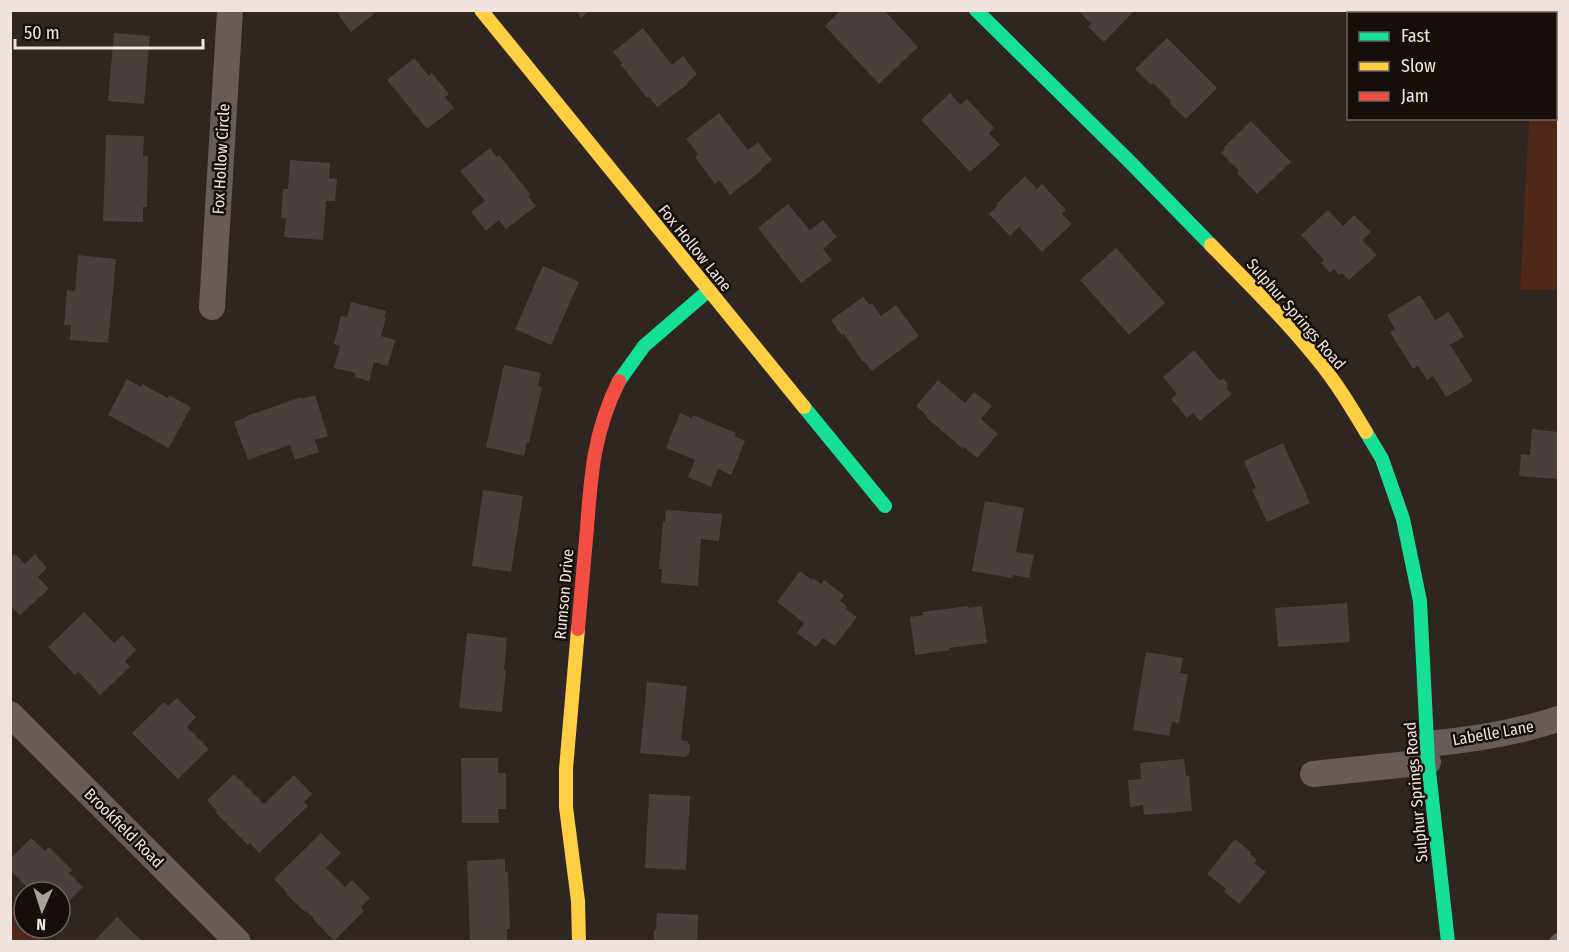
<svg xmlns="http://www.w3.org/2000/svg" width="1569" height="952" font-family="'Fira Sans Condensed',sans-serif">
<rect width="100%" height="100%" fill="#2f2521"/>
<g fill="#502818">
<polygon points="1535,11 1558,11 1558,290 1520,290 1529,119 1556,118 1556,14 1535,13"/>
<polygon points="11,907 24,921 24,928 30,928 43,941 11,941"/>
</g>
<g fill="#48403c">
<polygon points="335,10 379,10 351,32"/>
<polygon points="575,10 590,10 581,18"/>
<polygon points="841,10 884,10 918,47 879,84 825,26"/>
<polygon points="1078,10 1135,10 1104,42 1088,27 1091,24"/>
<polygon points="643,28 672,65 683,56 697,74 687,83 688,84 657,107 649,97 647,98 621,65 622,63 613,52"/>
<polygon points="114,33 150,36 144,104 108,101"/>
<polygon points="1167,38 1217,88 1186,119 1169,103 1171,101 1153,83 1151,85 1135,69"/>
<polygon points="414,58 429,76 432,73 449,94 445,97 454,108 427,129 387,80"/>
<polygon points="950,93 960,105 967,99 994,128 989,133 1000,145 970,172 921,120"/>
<polygon points="719,113 748,150 758,142 772,160 761,169 762,170 730,195 719,180 715,184 695,157 698,154 686,139"/>
<polygon points="1251,121 1291,162 1257,194 1237,173 1239,171 1221,153 1225,149 1224,147"/>
<polygon points="106,135 144,136 143,156 148,156 147,207 143,207 143,222 103,221"/>
<polygon points="490,148 497,157 499,155 530,194 528,196 536,206 506,229 499,220 486,231 471,212 485,201 460,171"/>
<polygon points="290,160 330,163 329,178 337,179 335,201 326,201 323,240 284,237 286,218 281,218 283,189 288,189"/>
<polygon points="1025,176 1037,189 1042,184 1066,210 1062,214 1072,224 1042,252 1019,227 1010,236 989,214 998,205 996,204"/>
<polygon points="788,204 810,230 823,220 837,237 823,249 832,260 801,283 758,228"/>
<polygon points="1328,210 1343,226 1354,215 1371,232 1362,240 1377,255 1349,280 1342,273 1339,275 1334,269 1330,273 1321,263 1324,260 1301,235"/>
<polygon points="1116,248 1165,303 1129,335 1080,280"/>
<polygon points="78,255 116,259 108,343 70,340 71,325 64,325 67,290 75,291"/>
<polygon points="543,266 579,282 551,345 515,329"/>
<polygon points="1420,295 1435,320 1449,312 1464,337 1450,345 1473,381 1446,397 1433,376 1427,380 1418,366 1413,369 1390,332 1395,329 1387,315"/>
<polygon points="863,297 870,305 872,303 881,316 896,305 919,336 872,371 864,361 863,362 844,334 842,336 831,320"/>
<polygon points="351,302 386,311 384,318 386,318 381,336 395,340 388,366 374,362 369,381 355,377 355,373 334,368 340,346 334,344 341,316 347,317"/>
<polygon points="1194,350 1219,380 1224,379 1228,385 1227,389 1232,394 1200,421 1193,413 1187,418 1171,399 1177,394 1163,377"/>
<polygon points="504,365 541,373 538,386 542,387 529,443 527,442 524,456 486,447"/>
<polygon points="127,379 141,387 142,384 168,398 169,395 191,407 169,448 108,415"/>
<polygon points="938,380 965,403 974,392 992,406 981,419 998,434 977,458 964,447 963,449 926,417 927,416 916,406"/>
<polygon points="315,395 328,436 315,440 319,452 295,460 290,445 248,460 234,422 247,417 247,416 301,397 302,399"/>
<polygon points="680,413 692,418 693,415 736,433 734,436 745,441 731,475 718,469 711,487 688,477 695,460 666,448"/>
<polygon points="1532,429 1558,432 1558,479 1519,476 1521,454 1530,455"/>
<polygon points="1283,443 1310,503 1267,522 1252,490 1256,488 1244,461"/>
<polygon points="483,490 523,496 511,572 472,566"/>
<polygon points="985,501 1024,508 1016,552 1034,555 1029,578 1013,575 1012,578 972,571"/>
<polygon points="666,510 722,514 719,541 701,539 698,586 661,583 662,569 659,569 663,522 665,522"/>
<polygon points="15,554 25,564 35,554 47,568 38,577 49,589 20,615 10,605 10,555 12,556"/>
<polygon points="800,571 812,580 813,578 821,584 824,580 844,595 840,601 847,606 846,609 857,617 835,646 823,638 816,647 797,633 804,623 777,602"/>
<polygon points="1347,603 1350,642 1278,647 1275,608"/>
<polygon points="968,606 969,608 982,606 987,643 949,648 950,650 915,655 910,617 923,615 922,612"/>
<polygon points="84,612 114,643 123,635 136,650 125,661 130,667 100,695 78,671 75,675 48,647"/>
<polygon points="467,633 507,638 504,670 506,670 502,712 459,708"/>
<polygon points="1146,652 1183,658 1180,673 1188,674 1179,723 1172,722 1169,736 1133,730"/>
<polygon points="647,682 687,686 681,740 687,741 690,745 689,754 685,757 640,753"/>
<polygon points="177,698 196,717 187,727 209,749 178,779 132,733 164,702 168,706"/>
<polygon points="461,758 498,758 498,773 506,773 506,809 498,809 499,823 462,823"/>
<polygon points="1184,759 1186,776 1189,776 1192,811 1144,815 1143,805 1130,807 1128,780 1141,779 1140,763"/>
<polygon points="234,774 264,804 294,775 312,794 304,802 308,806 259,853 250,843 248,845 216,813 217,811 207,800"/>
<polygon points="649,794 690,796 686,870 645,868"/>
<polygon points="321,833 341,853 326,868 345,887 352,880 370,898 361,907 364,911 334,941 313,919 314,918 306,911 305,912 286,894 287,893 274,879"/>
<polygon points="31,838 45,851 49,847 72,870 69,873 83,887 60,910 60,892 24,892 24,908 14,898 26,886 10,870 10,859"/>
<polygon points="1235,839 1251,852 1250,854 1257,860 1254,863 1266,872 1240,904 1224,892 1226,889 1207,874"/>
<polygon points="505,859 505,872 508,872 510,929 507,929 507,942 470,942 467,861"/>
<polygon points="657,913 698,915 697,942 654,942 654,930 656,930"/>
<polygon points="117,917 143,942 93,942"/>
</g>
<g fill="none" stroke-linecap="round" stroke-linejoin="round">
<polyline stroke="#685c58" stroke-width="12" points="1555,942 1558,939"/>
<g stroke="#685c58" stroke-width="26">
<polyline points="212,307 230,10"/>
<polyline points="10,714 238,942"/>
<path d="M1427,744C1472,740 1516,733 1558,719"/>
<polyline points="1313,774 1428,762"/>
</g>
<g stroke="#16e098" stroke-width="14">
<polyline points="976,10 1130,162 1211,245"/>
<polyline points="619,381 644,346 709,290"/>
<polyline points="804,407 885,506"/>
<polyline points="1366,432 1382,459 1403,519 1420,601 1428,762 1448,942"/>
</g>
<g stroke="#ffcf43" stroke-width="14">
<polyline points="481,10 804,407"/>
<path d="M1211,245C1247,282 1285,319 1317,359C1336,382 1351,407 1366,432"/>
<polyline points="578,629 566,769 566,807 578,901 579,942"/>
</g>
<path stroke="#f24e42" stroke-width="14" d="M578,629C581,595 584,561 587,528C591,473 594,431 619,381"/>
</g>
<g text-anchor="middle" dominant-baseline="central" stroke-width="5" stroke-linejoin="round" paint-order="stroke">
<g font-size="16" fill="#f0e3de" stroke="#160e0b">
<text transform="translate(221 159) rotate(-87)">Fox Hollow Circle</text>
<text transform="translate(695 248) rotate(51)">Fox Hollow Lane</text>
<text transform="translate(1296 314) rotate(49)">Sulphur Springs Road</text>
<text transform="translate(564 594) rotate(-85)">Rumson Drive</text>
<text transform="translate(1493 733) rotate(-10)">Labelle Lane</text>
<text transform="translate(1416 792) rotate(-95)">Sulphur Springs Road</text>
<text transform="translate(124 828) rotate(45)">Brookfield Road</text>
</g>
</g>
<rect width="1569" height="952" fill="none" stroke="#f0e3de" stroke-width="24"/>
<rect x="1347" y="12" width="210" height="108" fill="#160e0b" stroke="#6d635f" stroke-width="1.5"/>
<rect x="1359" y="32" width="30" height="9" fill="#16e098" stroke="#6d635f" stroke-width="1.5"/>
<text x="1401" y="42" font-size="18" fill="#f0e3de">Fast</text>
<rect x="1359" y="62" width="30" height="9" fill="#ffcf43" stroke="#6d635f" stroke-width="1.5"/>
<text x="1401" y="72" font-size="18" fill="#f0e3de">Slow</text>
<rect x="1359" y="92" width="30" height="9" fill="#f24e42" stroke="#6d635f" stroke-width="1.5"/>
<text x="1401" y="102" font-size="18" fill="#f0e3de">Jam</text>
<g transform="translate(42 910) rotate(183)"><circle r="28" fill="#160e0b" stroke="#6d635f" stroke-width="1.5"/>
<path d="M0-4.5L10 22L0 15L-10 22Z" fill="#aca09c"/>
<text y="-9" font-size="16" font-weight="bold" text-anchor="middle" fill="#f0e3de">N</text>
</g>
<path d="M15 39v9h188v-9" fill="none" stroke="#f0e3de" stroke-width="3"/>
<text x="24" y="39" font-size="18" fill="#f0e3de" stroke="#160e0b" stroke-width="4.5" paint-order="stroke">50 m</text>
</svg>
